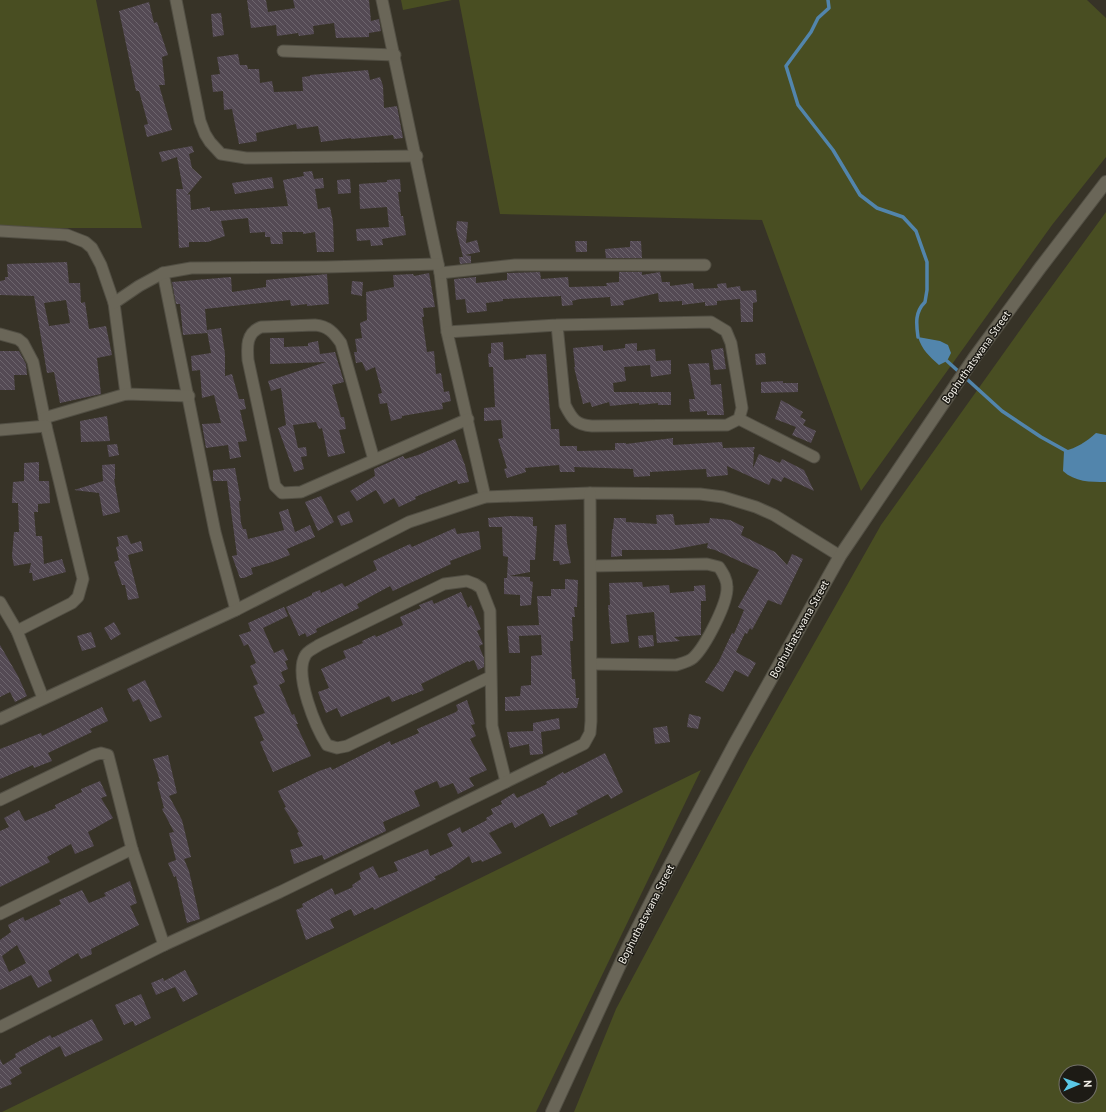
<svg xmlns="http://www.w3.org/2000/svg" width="1106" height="1112" font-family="'PT Sans',sans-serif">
<defs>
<pattern id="building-back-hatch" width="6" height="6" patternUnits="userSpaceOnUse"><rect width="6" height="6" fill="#544a54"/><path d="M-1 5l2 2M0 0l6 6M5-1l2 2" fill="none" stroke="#6d656d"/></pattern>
</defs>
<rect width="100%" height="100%" fill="#373327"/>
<g fill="#494e22" fill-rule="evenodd">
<polygon points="0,0 96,0 142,228 0,228"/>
<polygon points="401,0 452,0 403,10"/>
<polygon points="459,0 1087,0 1106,18 1106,157 1052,225 861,491 762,220 500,214"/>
<path d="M1106,212V1112H574L616,1009L750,757L881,525L1033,312ZM1066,1072H1090V1096H1066Z"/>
<polygon points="701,770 536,1112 2,1112"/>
</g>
<g fill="#5285ac">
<path d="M918,337L940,341L948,345L951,353L947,361L939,365C929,356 922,350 918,337Z"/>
<path d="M1096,433L1106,435V482C1090,482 1075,482 1063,471L1064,451C1077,448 1086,442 1096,433Z"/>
</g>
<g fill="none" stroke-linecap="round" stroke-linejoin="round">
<g stroke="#5285ac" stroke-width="3.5">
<path d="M828,0L829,8L818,18L811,32L786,66L798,105L833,150L860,195L877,208L903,217L916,231L927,262V290L925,302C915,312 916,323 918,337"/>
<polyline points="947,361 1002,411 1041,437 1068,452"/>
</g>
</g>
<g fill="url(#building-back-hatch)" fill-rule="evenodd">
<polygon points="247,0 266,0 268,12 295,8 293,0 369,0 371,21 379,19 381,31 369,33 369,37 336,38 334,23 313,26 314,34 299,36 298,33 277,36 276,25 251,28"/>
<polygon points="149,2 154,23 157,22 168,55 162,57 165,85 159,85 172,130 147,137 144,125 148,124 139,91 136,91 119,11"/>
<polygon points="221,13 224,35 213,37 211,14"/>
<polygon points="238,54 240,65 247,65 248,69 259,69 260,83 272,81 274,92 303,91 302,77 310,76 310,75 368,70 370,80 380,77 383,86 384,108 397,106 403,138 394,139 393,135 351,139 351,138 321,142 318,126 297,129 296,124 256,133 257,141 239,144 232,109 224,110 223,91 213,92 211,75 220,74 217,57"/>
<polygon points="192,146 194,152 189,154 192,168 202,177 187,195 190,194 191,210 210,207 210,211 288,206 283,180 304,176 303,172 312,171 314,179 323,178 324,188 315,189 318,209 330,207 333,222 334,252 317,252 315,232 303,234 303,232 282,232 283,244 271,244 270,237 265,237 265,232 250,233 248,218 221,221 225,236 208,242 189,242 189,247 179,248 176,189 183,189 177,157 162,162 159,152"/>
<polygon points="272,177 274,188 235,194 232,183"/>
<polygon points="350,179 351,193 338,194 337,180"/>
<polygon points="400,179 401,192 398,192 401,216 403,216 406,235 382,239 383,245 371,246 370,240 357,241 356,229 389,227 387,207 360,209 359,184 387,182 387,180"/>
<polygon points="457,221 468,222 466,243 477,240 480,252 465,255 471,256 471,263 460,264 459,257 463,257 456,229"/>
<polygon points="575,241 587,241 587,252 576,252"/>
<polygon points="630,241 641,241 642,258 606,258 605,249 630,247"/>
<path d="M67,262L69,283H80L81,303L85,302L89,329L106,326L112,355L97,358L101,394L60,403L54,372L47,373L34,296L0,295V281L5,280V277H8L7,264ZM66,300L70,323L49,326L44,303Z"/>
<polygon points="540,272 541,279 568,277 569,287 607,286 606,283 619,282 619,272 642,272 642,275 660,272 662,282 670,282 670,286 693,283 694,289 718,288 717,284 726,283 727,288 740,286 741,291 756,290 757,302 753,303 753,322 741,322 740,299 717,301 717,305 705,306 705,302 682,305 682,301 659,302 658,293 623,301 624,305 611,306 610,297 580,299 572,301 573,305 562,306 561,296 503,299 503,301 486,303 487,311 467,313 465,299 456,300 454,279 476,277 476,283 507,280 507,273"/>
<polygon points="429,273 435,307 423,308 424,317 422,317 427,352 434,351 436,374 441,373 444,392 449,391 451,401 442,403 443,409 402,416 402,418 391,421 387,403 380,404 378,394 382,393 375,367 366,371 362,362 356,363 354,352 357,352 355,339 362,338 360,323 367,320 366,292 394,287 393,275 413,274 414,276"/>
<polygon points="327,274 329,304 307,306 307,304 291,306 290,300 205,309 207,330 221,328 225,354 225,376 232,374 239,399 244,399 246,409 240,410 247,441 238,442 241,457 230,459 228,445 206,448 202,424 221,423 214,395 202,398 200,370 192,371 191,356 211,353 207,331 207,333 183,335 180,304 176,304 172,282 231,277 232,292 266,287 266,280"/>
<polygon points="352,281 363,282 362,296 351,294"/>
<polygon points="270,338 284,338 284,347 308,346 308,343 318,341 320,354 335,352 344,382 332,385 341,417 344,417 346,429 339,430 345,453 328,457 322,428 319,429 316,422 293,425 298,448 306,447 307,456 301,457 304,469 294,472 278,428 286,425 281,388 271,391 268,381 326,362 270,364"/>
<polygon points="503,342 504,360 526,358 526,355 546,354 551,429 559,429 560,446 577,446 577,451 615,450 615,443 626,443 626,444 673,438 673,445 722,442 723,448 755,447 753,452 754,452 753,468 759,454 780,463 782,459 804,470 814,491 784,477 781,482 772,478 769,485 727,466 728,475 707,477 706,469 650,472 650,476 634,477 633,469 574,467 575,472 560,472 559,465 525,468 526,472 507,478 504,469 507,468 498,439 503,438 501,420 484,421 484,408 495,407 493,367 489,367 488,354 491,353 491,343"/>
<polygon points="637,343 637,351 655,349 656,361 671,360 671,374 651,377 650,365 624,367 626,381 613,383 614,392 671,392 671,405 658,405 658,403 639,405 639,403 610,406 609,402 592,407 590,402 583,404 574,367 575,367 573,348 603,345 603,351 625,348 625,344"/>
<polygon points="723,348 726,369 714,370 711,350"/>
<polygon points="0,351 19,351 26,364 27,375 14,375 15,390 0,390"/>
<polygon points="765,353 766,364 756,365 755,354"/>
<polygon points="709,363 711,385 721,384 724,415 707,415 707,411 690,412 689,399 695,399 688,364"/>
<polygon points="783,381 783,383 798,383 798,392 761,393 761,382"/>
<polygon points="781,400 803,412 800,417 806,420 803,425 816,431 811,443 792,435 796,427 775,419"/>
<polygon points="107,416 110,441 81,442 80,421"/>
<polygon points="455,439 465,465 469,482 458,484 457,480 415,497 416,499 399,507 394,498 384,504 376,490 357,501 350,491 375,476 374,469 403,456 405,459 418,455"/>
<polygon points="117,444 119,455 109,457 107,445"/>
<polygon points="39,462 39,481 49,481 50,503 38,504 38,512 34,512 36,536 42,536 44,564 62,559 66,572 33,581 32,573 29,573 31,563 14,566 12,556 14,532 19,532 18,503 12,503 13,482 24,481 24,463"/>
<polygon points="115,464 115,479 114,479 120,512 103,516 99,493 74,490 103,481 102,465"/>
<polygon points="235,468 241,501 239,501 241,523 243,529 246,529 248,539 284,530 279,512 288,509 295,532 310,525 315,537 287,549 290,555 272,562 251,568 253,574 244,578 240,578 232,556 237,555 227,481 213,481 213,470"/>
<polygon points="321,496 334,522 318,531 305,502"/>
<polygon points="349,511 353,522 341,526 337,516"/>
<polygon points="673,514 675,525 709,523 710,518 730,520 744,527 741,535 775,552 787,565 792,554 803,559 781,605 768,600 752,630 750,628 747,634 745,633 736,652 756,663 748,677 735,670 723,692 705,682 719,661 732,633 734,634 744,610 738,607 759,570 715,550 707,548 708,543 671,550 622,550 622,556 611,557 612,529 613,529 614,518 626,518 626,522 657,524 656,515"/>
<polygon points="511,516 533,517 533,526 537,526 535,560 530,560 530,572 509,576 530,577 530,581 533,582 531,605 520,606 520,595 504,594 504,578 507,578 508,557 503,556 502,527 489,527 488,518"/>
<polygon points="566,524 567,543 571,563 560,565 559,561 553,561 555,525"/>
<polygon points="455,528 457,534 479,531 481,549 450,561 451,564 393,591 390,586 357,604 359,608 316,629 317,632 307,637 305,633 299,636 286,607 312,595 312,593 320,590 321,593 342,583 345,587 377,570 373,561 410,544 412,547"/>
<polygon points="127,535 131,544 141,541 143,551 128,555 139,598 128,600 125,585 122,585 114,562 119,560 116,547 119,546 117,537"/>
<polygon points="565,579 578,580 577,607 574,607 575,617 572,617 573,641 570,641 572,679 575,679 576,698 579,698 577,708 505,711 505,697 520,696 521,686 531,685 531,656 542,655 541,635 519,636 520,653 509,653 507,626 539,625 537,596 551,596 551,589 565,589"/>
<polygon points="642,582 643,587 669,585 670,593 694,591 694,586 705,585 706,601 701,601 701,635 674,637 680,641 657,643 654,612 626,615 629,642 611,644 608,605 610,605 609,583"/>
<polygon points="461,592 468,608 471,605 481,629 477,631 483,644 479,646 484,658 484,667 478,670 474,660 469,662 468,661 421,684 424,690 412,695 412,694 392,702 389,696 341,717 337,708 326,713 318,692 329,688 321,669 346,658 343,651 363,643 362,641 375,635 376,637 403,625 400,617 421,608 419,605 432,600 434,604"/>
<polygon points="284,607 288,616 263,628 274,653 283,649 288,660 285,661 288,669 281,672 285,682 279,685 292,715 294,714 298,724 296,724 311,756 273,772 260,742 264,740 254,717 265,713 253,686 258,684 250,666 256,663 248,644 244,646 239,635 251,631 248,623"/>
<polygon points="114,622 121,634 111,640 104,628"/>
<polygon points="91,632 96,647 82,651 77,636"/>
<polygon points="653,635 654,646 639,648 638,636"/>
<polygon points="0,645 18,676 27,696 15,702 10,692 0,697"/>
<polygon points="145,680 162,717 150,722 139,699 133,702 127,689"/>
<polygon points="467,700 475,724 471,725 476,736 470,739 487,770 469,778 474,786 458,794 453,783 440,788 437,781 414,791 420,806 383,822 386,831 324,860 322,855 294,864 290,850 303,846 297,833 299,832 284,808 286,807 278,791 319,771 331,767 332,770 390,741 391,745 419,733 417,729 456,712 458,710 456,705"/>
<polygon points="102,707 108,721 90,729 92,732 48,753 52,761 34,768 33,765 0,779 0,749 41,733 42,736"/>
<polygon points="689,714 701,717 698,729 687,727"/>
<polygon points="559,718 560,729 541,732 543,754 530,755 529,744 510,748 507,732 533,731 533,723"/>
<polygon points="667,726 670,742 655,744 653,728"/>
<polygon points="605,753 623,792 611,799 608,794 576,811 578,814 550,827 543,813 515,828 512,822 489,833 502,853 482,862 481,860 472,863 469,856 451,869 434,877 436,879 374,910 373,907 354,916 351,909 330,919 334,928 306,940 296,910 303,907 302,904 332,888 335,895 353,887 352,885 361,879 359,873 373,866 379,878 398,871 394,862 428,849 430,856 453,846 447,834 460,827 462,833 487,820 486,818 493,814 491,809 502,804 501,801 514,793 517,798 547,784 546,782 563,772 564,774"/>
<polygon points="168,755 177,793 169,796 182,820 191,857 184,859 189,871 200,919 187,923 176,876 174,877 168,863 176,860 169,833 174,832 162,809 164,808 157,782 160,781 153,759"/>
<polygon points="100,781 107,796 101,798 113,818 88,832 94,846 75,854 71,844 47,857 50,862 0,887 0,831 9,827 4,818 19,810 25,821 56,808 55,805 82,792 81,789"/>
<path d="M130,881L137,903L130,906L139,925L91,949L92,954L81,959L78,953L48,971L52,981L38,988L31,975L0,990V940L11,932L8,925L23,917L25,921L61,904L59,900L82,890L89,903L106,896L104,893ZM17,945L26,963L9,972L2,956Z"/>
<polygon points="185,970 198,994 183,1002 175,987 156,995 151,983 163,978 164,981"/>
<polygon points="141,994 151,1018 135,1026 133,1021 124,1025 115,1005"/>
<polygon points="92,1019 103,1040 65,1057 60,1046 19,1068 22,1073 10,1080 12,1084 0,1089 0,1059 3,1065 16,1057 15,1054 50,1035 52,1038"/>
</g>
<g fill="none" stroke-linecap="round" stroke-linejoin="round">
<defs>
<g id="minor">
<polyline points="176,0 200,121 205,134 210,142 221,154 246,158 417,156"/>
<polyline points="382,0 440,273 447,332 485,497"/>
<polyline points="283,51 395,55"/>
<polyline points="0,231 67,235 85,242 92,248 101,265 114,303 126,394"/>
<polyline points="163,273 215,532 236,610"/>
<polyline points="440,273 515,265 705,265"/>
<polyline points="114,303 139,286 163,273 191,268 326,267 438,264"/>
<path d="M447,332L557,325L711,322L726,331L731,343L742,408L739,419L727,425L592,426C576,425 572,419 565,405L557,325"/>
<polyline points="0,334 18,339 23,343 33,362 46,426 83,579 78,597 72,603 17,631"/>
<polyline points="44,418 126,394 189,396"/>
<polyline points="739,419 814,457"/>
<polyline points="0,430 46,426"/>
<path d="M374,460L341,343C334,333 328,326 315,325L261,327C246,333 247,347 248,360L275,486L282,493L301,492L468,419"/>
<path d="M591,566L707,564L719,567C723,573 727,579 727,587C728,603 705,647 693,658C688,662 682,663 676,665L592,664"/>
<polyline points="0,602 17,631 43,698"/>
<path d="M490,677L347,746L337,748L327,745C316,728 294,676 305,656C307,651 315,648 319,645L444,584L467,581L475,584L481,588L490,611L492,726L506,782"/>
<polyline points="0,719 236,610 409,522 485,497 590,493 700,494 723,497 756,507 774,515 840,556"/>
<polyline points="0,800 94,755 101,753 108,755 132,849 164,945"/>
<polyline points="0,914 132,849"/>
<polyline points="0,1027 164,945 280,892 584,744 590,733 591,721 590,493"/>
</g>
<polyline id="tertiary" points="552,1112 629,945 658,888 734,745 840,556 974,358 1040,268 1106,182"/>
</defs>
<use href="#minor" stroke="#524f44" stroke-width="13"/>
<use href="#tertiary" stroke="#524f44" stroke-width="14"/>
<use href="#minor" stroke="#6a6658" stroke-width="11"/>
<use href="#tertiary" stroke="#6a6658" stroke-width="12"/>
</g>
<g text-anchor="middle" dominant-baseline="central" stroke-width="3" stroke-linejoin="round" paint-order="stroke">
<g font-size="11" fill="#f5f2ea" stroke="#1d1b15">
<text transform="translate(976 357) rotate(-55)">Bophuthatswana Street</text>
<text transform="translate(799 629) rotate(-61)">Bophuthatswana Street</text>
<text transform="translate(646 914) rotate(-63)">Bophuthatswana Street</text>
</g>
</g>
<g transform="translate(1078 1084) rotate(88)"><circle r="19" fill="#1d1b15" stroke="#73716a"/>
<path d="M0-3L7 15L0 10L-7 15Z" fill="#5ac8e6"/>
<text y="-6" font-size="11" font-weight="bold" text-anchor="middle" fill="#f5f2ea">N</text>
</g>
</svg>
